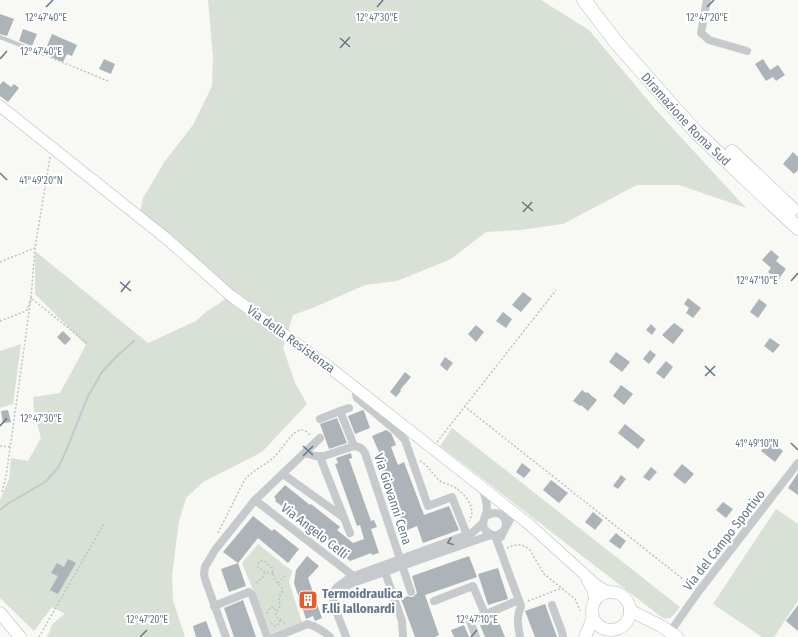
<svg xmlns="http://www.w3.org/2000/svg" width="798" height="637" font-family="'Fira Sans Condensed',sans-serif">
<rect width="100%" height="100%" fill="#f8f8f5"/>
<g fill="#d9e0d6">
<polygon points="208,0 541,0 589,30 655,109 746,208 679,185 637,185 563,224 520,230 486,232 451,259 397,281 365,285 315,307 293,315 283,348 295,383 307,404 262,452 203,482 186,498 179,521 172,576 173,600 185,637 47,637 52,625 58,619 65,614 52,607 34,631 0,598 0,500 9,479 11,458 28,461 41,438 34,412 33,397 60,393 86,345 35,294 35,251 148,343 196,321 207,311 220,303 230,295 139,217 143,198 165,161 193,125 212,86 213,57"/>
<polygon points="21,344 13,404 0,408 0,351"/>
<path d="M452,428L680,607C674,614 670,623 660,616L440,446Z"/>
<polygon points="776,509 798,524 798,601 774,637 762,637 713,604"/>
<polygon points="258,544 292,571 289,582 302,622 271,634 242,563"/>
</g>
<g fill="none" stroke-linecap="round" stroke-linejoin="round">
<polyline stroke="#c0c9ce" stroke-width="2" points="0,510 9,503 45,482 58,468 66,451 88,396 102,372 118,355 134,341"/>
</g>
<g fill="#acb4ba">
<polygon points="0,14 14,19 7,36 0,34"/>
<polygon points="23,29 37,34 32,46 19,41"/>
<polygon points="52,34 77,45 72,56 67,54 63,62 46,55 45,51"/>
<polygon points="104,59 115,64 111,74 99,69"/>
<polygon points="763,59 770,70 778,65 785,75 776,81 773,77 766,81 755,64"/>
<polygon points="3,81 11,87 14,84 19,88 8,102 0,96 0,85"/>
<polygon points="793,152 798,157 798,170 794,174 783,164"/>
<polygon points="771,250 779,257 776,261 786,269 778,280 768,272 771,268 762,260"/>
<polygon points="523,292 532,299 521,312 512,305"/>
<polygon points="688,298 701,308 693,318 686,313 689,308 684,304"/>
<polygon points="759,299 767,305 758,318 750,312"/>
<polygon points="503,312 512,319 506,328 496,321"/>
<polygon points="674,323 684,330 673,344 662,335"/>
<polygon points="651,324 656,329 652,335 646,330"/>
<polygon points="476,325 484,332 476,342 468,334"/>
<polygon points="63,331 71,339 65,345 57,337"/>
<polygon points="770,338 780,345 773,353 764,346"/>
<polygon points="650,350 656,355 649,364 643,359"/>
<polygon points="616,352 630,362 622,372 609,362"/>
<polygon points="445,357 453,363 447,371 440,365"/>
<polygon points="666,361 673,367 664,379 656,373"/>
<polygon points="405,372 411,377 400,390 401,391 396,397 390,392"/>
<polygon points="621,385 633,394 624,405 613,396"/>
<polygon points="582,390 586,393 587,392 597,400 588,411 581,405 580,406 573,401"/>
<polygon points="8,410 11,422 3,423 1,411"/>
<polygon points="363,410 364,411 370,428 355,434 348,416"/>
<polygon points="337,418 347,443 329,449 320,424"/>
<polygon points="625,424 645,440 638,449 618,433"/>
<polygon points="386,430 391,433 396,445 391,447 398,465 404,462 424,515 449,506 459,530 423,543 417,526 405,531 379,462 383,461 372,436"/>
<polygon points="769,440 783,451 775,462 761,451"/>
<polygon points="351,453 352,458 349,459 354,473 371,521 374,520 377,527 371,529 379,553 372,555 371,553 350,561 328,542 329,541 300,518 299,519 275,501 276,499 274,497 285,485 310,505 311,504 340,527 337,530 353,543 364,539 360,525 357,526 335,464 338,463 336,458"/>
<polygon points="522,463 531,470 524,478 516,472"/>
<polygon points="682,464 694,474 685,484 673,475"/>
<polygon points="651,467 657,472 649,481 643,477"/>
<polygon points="798,473 798,495 788,488"/>
<polygon points="621,475 626,479 618,489 613,486"/>
<polygon points="551,480 568,493 559,503 543,490"/>
<polygon points="723,502 733,509 726,518 716,510"/>
<polygon points="593,512 603,520 595,530 585,522"/>
<polygon points="253,516 272,531 274,529 299,549 288,563 258,538 238,563 223,552"/>
<polygon points="616,533 626,541 620,549 609,541"/>
<polygon points="307,556 319,566 308,578 322,618 315,621 313,616 306,619 294,583 296,570"/>
<polygon points="469,556 477,577 425,595 439,635 435,637 415,637 401,599 408,596 410,597 413,597 417,593 412,576"/>
<polygon points="68,559 76,563 58,594 50,590 58,576 51,573 57,563 64,567"/>
<polygon points="238,563 246,586 229,592 221,569"/>
<polygon points="498,568 508,599 488,605 478,574"/>
<polygon points="243,600 256,637 234,637 224,608"/>
<polygon points="545,604 557,637 535,637 525,611"/>
<polygon points="798,605 798,631 786,621"/>
<polygon points="497,618 505,637 485,637 480,625"/>
<polygon points="206,621 212,637 196,637 193,626"/>
<polygon points="464,625 469,637 454,637 451,630"/>
</g>
<g fill="none" stroke-linecap="round" stroke-linejoin="round">
<defs>
<g id="secondary">
<polyline points="0,106 167,239 230,295 329,367 530,525 595,584 607,592"/>
<polyline points="587,580 593,590 595,601"/>
</g>
<g id="primary">
<circle cx="611" cy="611" r="19"/>
<polyline points="630,610 637,614 661,626 677,637"/>
<polyline points="0,613 20,637"/>
<polyline points="585,637 590,625 593,616"/>
</g>
<g id="highway">
<path id="s1" d="M584,0L616,42L675,109L697,133L798,228"/>
<polyline points="732,152 792,209"/>
</g>
</defs>
<use href="#secondary" stroke="#b8bdc2" stroke-width="12"/>
<use href="#primary" stroke="#b9bdc1" stroke-width="13"/>
<use href="#highway" stroke="#b8bcbf" stroke-width="15"/>
<g stroke="#bfc2c4" stroke-width="1.5" stroke-dasharray="2 2" stroke-linecap="butt">
<polyline points="47,56 108,81"/>
<polyline points="50,157 35,248 31,298 87,343"/>
<polyline points="0,262 35,248"/>
<polyline points="0,321 26,311 28,308 31,298 6,477 2,492"/>
<polyline points="464,406 693,587"/>
<polyline points="437,442 556,290"/>
<polyline points="0,446 10,447"/>
<path d="M420,461C428,465 433,475 440,481C444,483 448,484 452,486C464,492 478,508 469,521"/>
<path d="M218,533L245,479C253,470 266,465 275,456C282,450 289,435 298,431C304,428 307,432 311,436"/>
<path d="M507,548C516,544 522,543 530,550L544,574L575,599L577,603L580,611"/>
<path d="M273,573C268,574 262,571 258,567V564L260,561H264L272,568L274,579L282,588V592L279,598L280,606L276,614C277,620 283,620 285,624"/>
<polyline points="256,583 262,578 265,572"/>
<polyline points="278,583 285,576"/>
<polyline points="528,601 562,588"/>
<polyline points="267,614 268,611 270,608 273,607 276,611"/>
<path d="M271,623L274,626C278,626 279,624 280,620"/>
<polyline points="39,637 105,522"/>
</g>
<polyline stroke="#c6cacd" stroke-width="4" points="0,37 43,54"/>
<g stroke="#c6cacd" stroke-width="8">
<polyline points="707,0 701,33 709,40 747,51"/>
<polyline points="359,391 356,394 357,398 394,429 405,440 428,506 452,497 467,535"/>
<polyline points="340,411 349,408"/>
<polyline points="320,419 340,411 354,446"/>
<path d="M305,453L315,456H324L354,446C360,447 362,448 365,453L411,592"/>
<polyline points="320,457 350,533"/>
<polyline points="283,474 343,517"/>
<path d="M482,488C485,495 487,502 487,510C486,516 481,522 484,528C487,534 493,534 496,538L521,606C516,618 518,625 520,637"/>
<polyline points="255,500 356,578"/>
<path d="M488,515C498,510 506,515 506,526"/>
<path d="M501,537C504,528 511,521 513,512"/>
<polyline points="385,572 402,621 403,637"/>
<polyline points="342,589 350,584 488,536 497,535 503,532"/>
<polyline points="434,601 473,586 485,614"/>
<polyline points="552,605 562,632 563,637"/>
<polyline points="214,606 249,592 252,595 267,636 269,637"/>
<polyline points="670,632 699,591 798,463"/>
<polyline points="226,637 205,579 204,574 205,567 215,550 255,500 320,438"/>
<path d="M275,637L308,624C315,626 325,632 330,637"/>
<path d="M346,637C343,627 332,605 333,595C334,587 344,582 351,577L472,533L483,523"/>
<polyline points="476,637 470,621 519,600"/>
</g>
<use href="#secondary" stroke="#fff" stroke-width="11"/>
<use href="#primary" stroke="#fff" stroke-width="12"/>
<use href="#highway" stroke="#fff" stroke-width="14"/>
</g>
<defs><path id="oneway-chevron" d="M-2-3.5L2.5 0L-2 3.5" fill="none" stroke-width="1.6" stroke-linecap="round" stroke-linejoin="round"/></defs>
<use stroke="#6b7b8a" href="#oneway-chevron" transform="translate(450 542) rotate(160)"/>
<path fill="none" stroke="#667787" stroke-width="1.5" d="M46,7L53,0M377,7L383,0M707,7L714,0M340,38L350,47M340,48L350,37M0,59L7,51M0,173L7,180M522,202L533,211M523,212L532,202M791,281L798,273M120,282L131,291M121,292L130,281M705,366L715,376M705,376L715,366M0,426L7,418M791,443L798,450M303,446L313,455M303,456L313,446M140,637L147,630M471,637L477,630"/>
<defs>
<symbol id="building-square" viewBox="-11 -11 22 22"><rect x="-9" y="-9" width="18" height="18" rx="4" fill="#e65b27" stroke="#fff"/><path d="M-4-6H4V6H1V3H-1V6H-4ZM-2.5-4.3h1.7v1.8h-1.7ZM.8-4.3h1.7v1.8H.8ZM-2.5-1h1.7V.8h-1.7ZM.8-1h1.7V.8H.8Z" fill="#fff"/></symbol>
</defs>
<g fill-rule="evenodd">
<use href="#building-square" x="297" y="589" width="22" height="22"/>
</g>
<g text-anchor="middle" dominant-baseline="central" stroke-width="4" stroke-linejoin="round" paint-order="stroke">
<g font-size="13" fill="#667787" stroke="#fff">
<text stroke="none"><textPath href="#s1" startOffset="157">Diramazione Roma Sud</textPath></text>
<text transform="translate(291 339) rotate(36)">Via della Resistenza</text>
<text transform="translate(393 499) rotate(72)">Via Giovanni Cena</text>
<text transform="translate(315 531) rotate(38)">Via Angelo Celli</text>
<text transform="translate(724 540) rotate(-52)">Via del Campo Sportivo</text>
</g>
<g font-size="13" font-weight="bold" fill="#667787" stroke="#fff" text-anchor="start">
<text x="322" y="593">Termoidraulica<tspan x="322" dy="15">F.lli Iallonardi</tspan></text>
</g>
</g>
<g font-size="10" text-anchor="middle" fill="#667787" stroke="#fff" stroke-width="4" stroke-linejoin="round" paint-order="stroke">
<text x="46" y="21">12°47'40"E</text>
<text x="377" y="21">12°47'30"E</text>
<text x="707" y="21">12°47'20"E</text>
<text x="41" y="55">12°47'40"E</text>
<text x="41" y="184">41°49'20"N</text>
<text x="757" y="284">12°47'10"E</text>
<text x="41" y="422">12°47'30"E</text>
<text x="757" y="447">41°49'10"N</text>
<text x="147" y="623">12°47'20"E</text>
<text x="477" y="623">12°47'10"E</text>
</g>
</svg>
